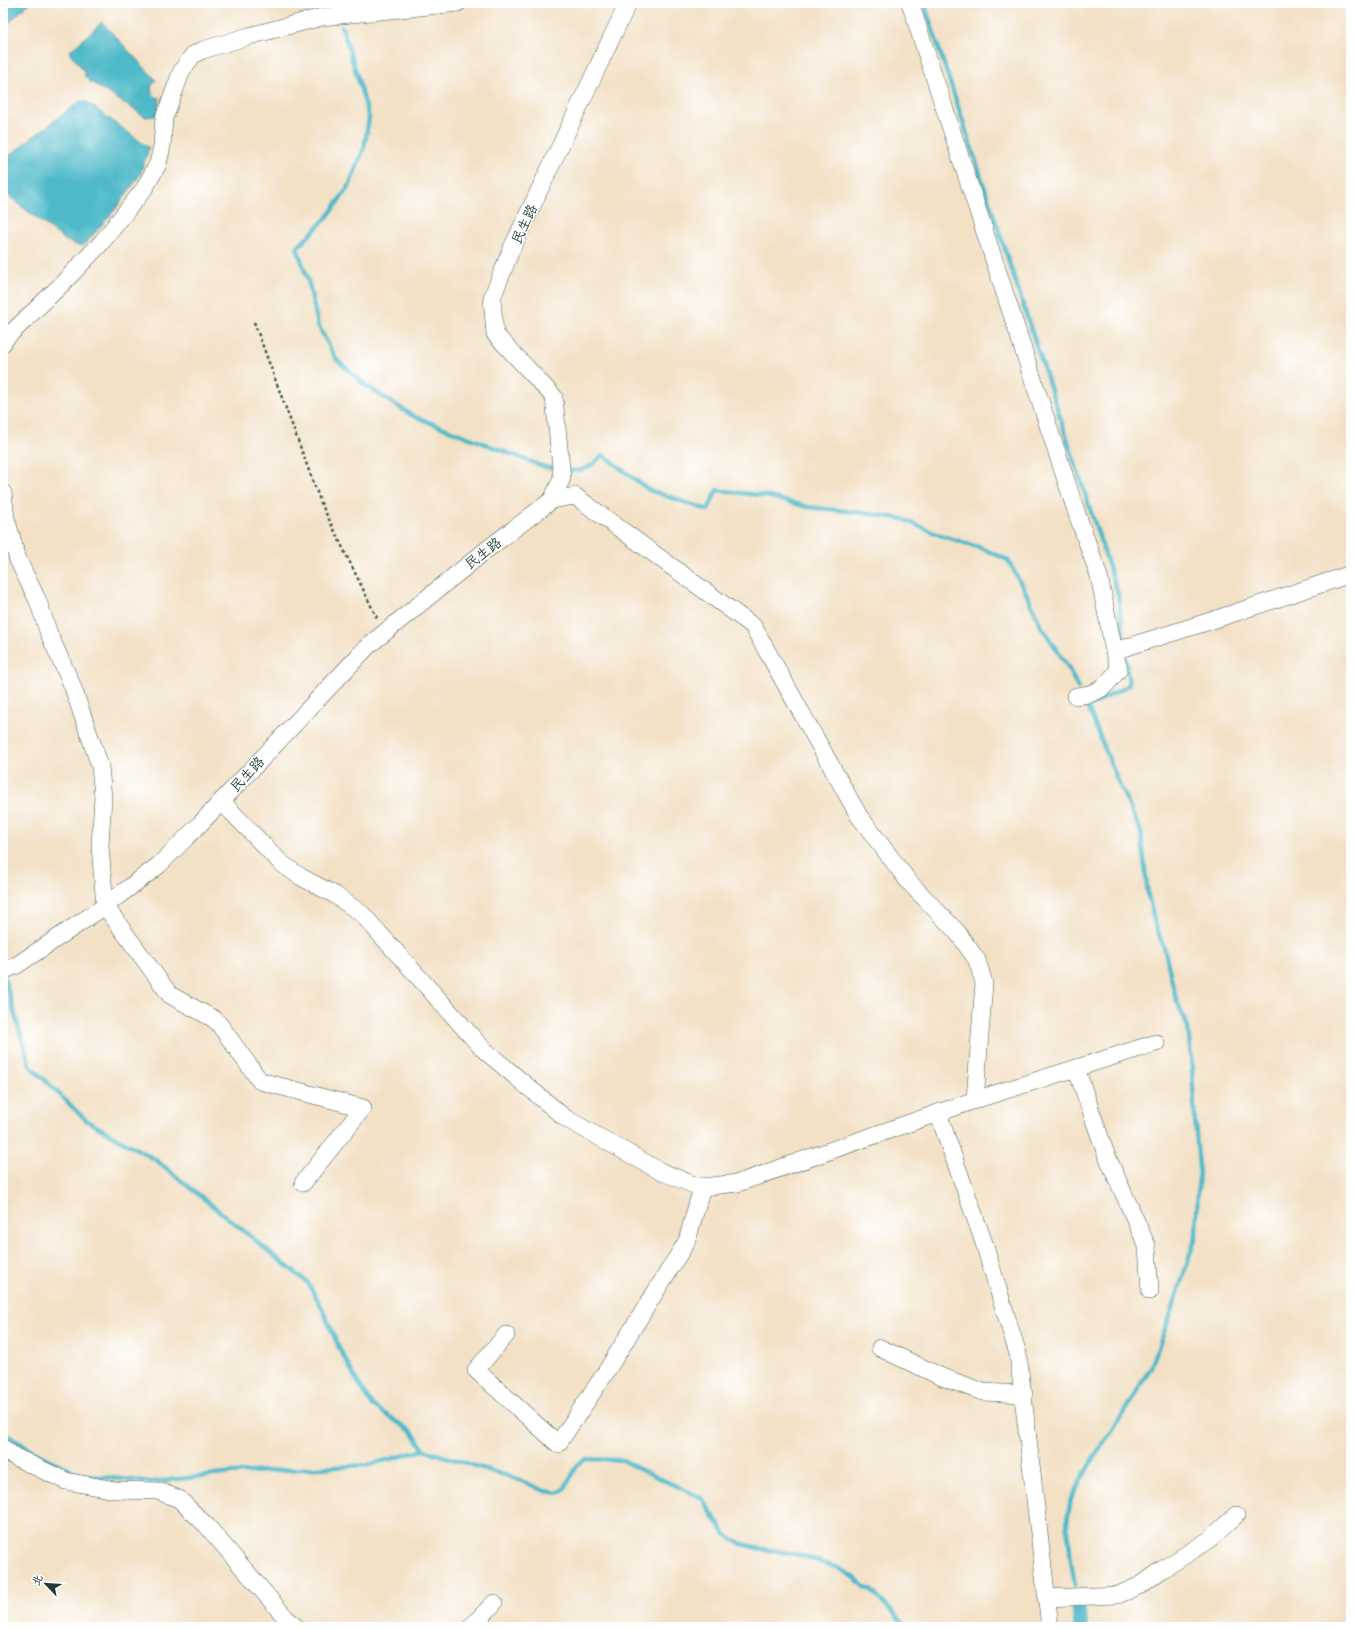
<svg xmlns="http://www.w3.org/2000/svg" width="1354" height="1630" font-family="'Shantell Sans','LXGW WenKai TC',sans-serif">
<rect width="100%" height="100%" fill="#fff"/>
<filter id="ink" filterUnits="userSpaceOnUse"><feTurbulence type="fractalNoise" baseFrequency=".025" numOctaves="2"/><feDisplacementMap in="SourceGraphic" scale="8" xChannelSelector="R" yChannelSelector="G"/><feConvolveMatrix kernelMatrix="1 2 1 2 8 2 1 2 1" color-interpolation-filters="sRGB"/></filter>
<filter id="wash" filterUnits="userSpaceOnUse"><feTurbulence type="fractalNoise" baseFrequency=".012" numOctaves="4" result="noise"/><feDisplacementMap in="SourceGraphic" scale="16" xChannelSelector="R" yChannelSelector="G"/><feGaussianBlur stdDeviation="0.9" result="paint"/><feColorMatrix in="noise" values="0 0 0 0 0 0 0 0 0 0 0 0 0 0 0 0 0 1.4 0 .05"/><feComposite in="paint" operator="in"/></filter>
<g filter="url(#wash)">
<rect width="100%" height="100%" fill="#f3e1c6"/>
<g fill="#4db9c9" stroke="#367b7e">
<polygon points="3,3 29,3 4,28"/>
<polygon points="102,22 156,80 151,87 153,96 160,98 156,116 146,117 89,81 85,77 85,72 69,52"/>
<polygon points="80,101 87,102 149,148 140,175 114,211 83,246 73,244 65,240 17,203 3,190 3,160"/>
</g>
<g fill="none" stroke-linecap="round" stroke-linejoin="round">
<g stroke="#4db9c9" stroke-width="4.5">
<polyline points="333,3 333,4"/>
<polyline points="924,3 1118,594 1129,685 1088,707 1119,784 1141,832 1148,895 1155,924 1165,951 1176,999 1188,1028 1192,1068 1195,1122 1199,1166 1196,1236 1172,1311 1151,1367 1123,1414 1093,1458 1071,1499 1067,1521 1071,1561 1075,1585"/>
<polyline points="342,27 359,82 369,118 364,148 349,186 328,216 297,248 308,280 318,325 336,359 365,385 413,416 545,467 558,469"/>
<path d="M565,470C583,473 591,467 603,455L649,490L708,510L717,490L766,496L808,507L864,513L903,519L937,534L981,548L1008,560L1026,593L1041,626L1068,667L1078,688"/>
<polyline points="3,974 30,1066 87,1121 156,1160 308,1283 321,1306 339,1348 353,1374 372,1405 412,1432 424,1450 517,1479 545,1491 558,1493 565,1488 578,1464 586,1459 623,1460 635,1467 702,1498 724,1533 739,1543 757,1548 800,1555 838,1568 854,1577 865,1588 871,1590 907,1627"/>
<polyline points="3,1432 32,1451 81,1475 152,1482 233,1473 368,1465 424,1450"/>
</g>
<polyline stroke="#4db9c9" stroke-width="15" points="1079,1608 1081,1627"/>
</g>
</g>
<g filter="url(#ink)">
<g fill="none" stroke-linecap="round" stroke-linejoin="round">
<defs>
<g id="minor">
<path d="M910,3L1077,514L1099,576L1114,651L1119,669C1105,687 1100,694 1076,696"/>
<polyline points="3,343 6,338 61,285 101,243 144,189 158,164 162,146 164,118 174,92 182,70 193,55 203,50 249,36 322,17 458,3"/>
<polyline points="3,493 6,518 18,560 38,601 49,634 72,685 100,766 103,797 100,846 105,906 170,995 214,1019 219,1024 260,1081 363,1108 303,1183"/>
<polyline points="552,500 575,496 753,626 859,816 909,882 957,932 977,960 984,983 975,1100"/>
<polyline points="1114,651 1204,623 1351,574"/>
<polyline points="221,801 281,863 301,877 335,895 362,914 483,1049 565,1118 660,1171 692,1184 702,1187 738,1183 975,1100 1156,1043"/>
<polyline points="3,971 17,965 105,906 159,865 200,824 368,646 485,551 552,500 562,478 554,397 495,334 492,298 511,250 628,3"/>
<polyline points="1076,1068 1106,1154 1147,1246 1150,1291"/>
<polyline points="938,1113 983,1240 1018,1354 1050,1627"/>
<polyline points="506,1335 476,1370 558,1444 604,1375 687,1241 702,1187"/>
<polyline points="880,1348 942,1377 983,1392 1024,1394"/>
<polyline points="3,1448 15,1457 66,1481 115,1490 158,1491 179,1499 207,1526 286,1618 296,1627"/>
<polyline points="1046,1598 1118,1595 1141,1585 1163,1569 1209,1540 1236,1515"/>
<polyline points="471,1627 494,1603"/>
</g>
</defs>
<use href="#minor" stroke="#3f564a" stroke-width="18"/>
<polyline stroke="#3f564a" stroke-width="2.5" stroke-dasharray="3 3" stroke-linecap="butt" points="254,322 321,503 378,620"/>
<use href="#minor" stroke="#fff" stroke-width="17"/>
</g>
</g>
<g text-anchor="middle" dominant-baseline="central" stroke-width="3" stroke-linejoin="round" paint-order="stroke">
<g font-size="14" fill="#1f3d34" stroke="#fff">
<text transform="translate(524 224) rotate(-65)">民生路</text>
<text transform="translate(483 553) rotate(-38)">民生路</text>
<text transform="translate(247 774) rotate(-47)">民生路</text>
</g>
</g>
<rect width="1354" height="1630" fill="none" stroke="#fff" stroke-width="16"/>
<g transform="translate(46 1584) rotate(295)" stroke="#ffffff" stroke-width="3" paint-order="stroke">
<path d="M0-3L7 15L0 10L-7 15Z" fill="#1f3d34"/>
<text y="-6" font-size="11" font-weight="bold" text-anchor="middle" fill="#1f3d34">北</text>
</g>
</svg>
